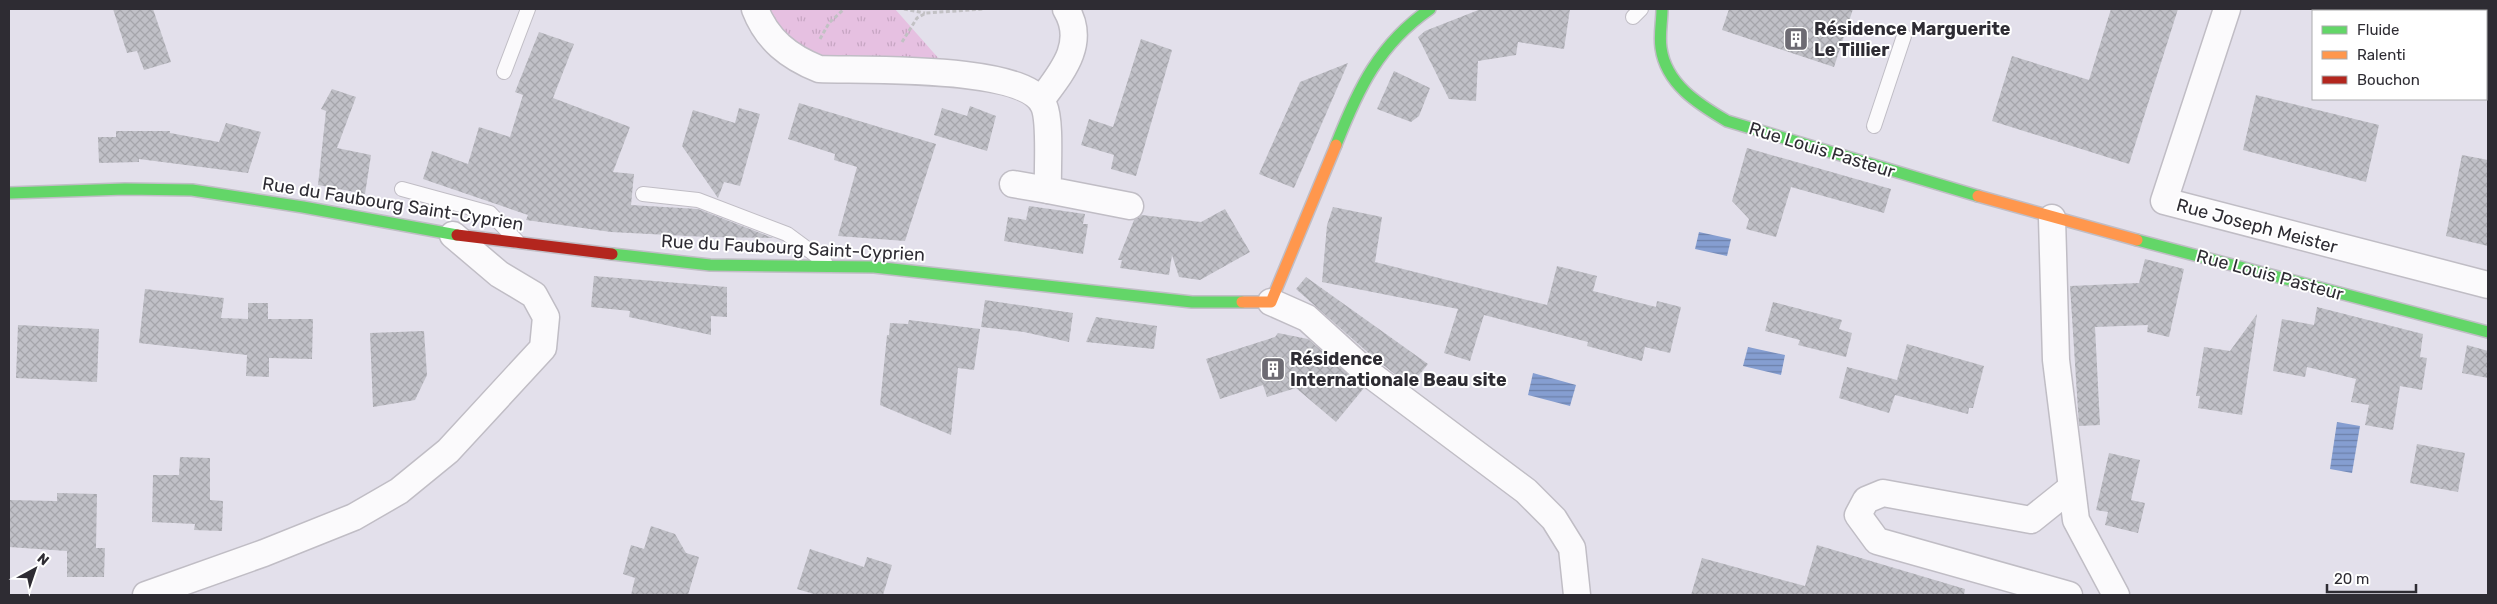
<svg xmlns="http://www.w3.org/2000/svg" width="2497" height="604" font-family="Rubik,sans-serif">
<defs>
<pattern id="grass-tufts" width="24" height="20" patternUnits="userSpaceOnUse" patternTransform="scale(1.25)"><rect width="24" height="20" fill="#e6c0e1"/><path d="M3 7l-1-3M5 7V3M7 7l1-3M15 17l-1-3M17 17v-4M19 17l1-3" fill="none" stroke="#c6a5c2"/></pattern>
<pattern id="water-rules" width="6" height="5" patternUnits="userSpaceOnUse" patternTransform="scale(1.25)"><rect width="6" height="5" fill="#859ed1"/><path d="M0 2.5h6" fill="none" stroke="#6d81aa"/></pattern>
<pattern id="building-cross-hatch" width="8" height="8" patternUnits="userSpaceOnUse" patternTransform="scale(1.25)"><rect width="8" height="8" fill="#c0c0c7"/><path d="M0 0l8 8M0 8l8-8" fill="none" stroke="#a5a5ab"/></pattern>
</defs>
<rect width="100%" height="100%" fill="#e3e0eb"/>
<polygon fill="url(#grass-tufts)" points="767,9 895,9 940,60 919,57 882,61 813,61 791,46"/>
<g fill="url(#water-rules)">
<polygon points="1699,232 1731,239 1727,256 1695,249"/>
<polygon points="1748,347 1785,355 1781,375 1743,366"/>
<polygon points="1533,373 1576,385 1570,406 1528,395"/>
<polygon points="2337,422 2360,426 2352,473 2330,469"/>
</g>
<g fill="url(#building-cross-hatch)">
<polygon points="113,9 153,9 171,62 144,70 137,51 127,53"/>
<polygon points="1481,9 1570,9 1564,49 1518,42 1516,55 1478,61 1476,101 1449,99 1418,37 1425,31"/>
<polygon points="1729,9 1853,9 1834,67 1722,30"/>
<polygon points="2111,9 2178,9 2129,164 1992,121 2012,56 2089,80"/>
<polygon points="539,32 574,44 553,98 630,127 613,172 634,174 631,205 698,209 773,238 707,237 611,232 526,220 528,215 423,179 432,151 468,164 479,127 510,137 523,95 515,92"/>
<polygon points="1141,39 1172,50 1136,176 1111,169 1114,155 1081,145 1089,119 1113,127"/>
<polygon points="1348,63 1294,188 1259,174 1300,82"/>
<polygon points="1394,71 1430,88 1419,116 1411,122 1377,109"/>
<polygon points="332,89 356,97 337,148 371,155 365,194 318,185 326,111 321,109"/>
<polygon points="2256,95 2379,125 2366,182 2243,150"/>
<polygon points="799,103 936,144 905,241 838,236 857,167 834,160 835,154 788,139"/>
<polygon points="970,106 996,116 987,151 934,135 942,108 967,116"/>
<polygon points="739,108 760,114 740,186 724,182 718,198 682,146 693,110 735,123"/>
<polygon points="226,123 261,132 248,173 139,159 139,162 99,163 98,137 116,137 116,131 170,131 170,133 219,142"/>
<polygon points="1747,148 1891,189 1884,213 1791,187 1776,237 1746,229 1749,219 1732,201"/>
<polygon points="2462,155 2488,160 2488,246 2446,236"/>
<polygon points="1029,206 1085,214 1083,224 1088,224 1083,254 1004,241 1008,217 1026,220"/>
<polygon points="1333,207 1382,217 1375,262 1547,305 1557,266 1597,276 1593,291 1656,307 1657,301 1681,307 1670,353 1645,347 1642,361 1587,346 1588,342 1484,315 1470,361 1444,353 1458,309 1322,282 1327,225"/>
<polygon points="1225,209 1250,252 1200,280 1179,277 1172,255 1169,275 1120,268 1122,260 1118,260 1134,220 1142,215 1201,222"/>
<polygon points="2145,259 2184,269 2169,337 2147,332 2148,325 2095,327 2100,425 2079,426 2070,286 2139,283"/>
<polygon points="594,276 727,287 727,317 711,316 711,335 629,317 630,311 591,307"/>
<polygon points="1306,277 1428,364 1410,386 1373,357 1296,289"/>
<polygon points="145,289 224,298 221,318 248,319 248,303 268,303 268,319 313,319 312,359 269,358 269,377 246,376 247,355 139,343"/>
<polygon points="985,300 1073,313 1069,342 1024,332 981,327"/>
<polygon points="1773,302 1842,320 1839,329 1852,333 1846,357 1798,345 1800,340 1765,331"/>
<polygon points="2317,307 2423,334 2420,357 2427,358 2422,390 2400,386 2393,430 2365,425 2369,405 2351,402 2356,379 2307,367 2305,377 2273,371 2282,319 2314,325"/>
<polygon points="2257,314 2242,415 2198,408 2200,396 2196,396 2204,347 2230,351"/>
<polygon points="1096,317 1157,326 1154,349 1086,342"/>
<polygon points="909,320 980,329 974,370 958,368 951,435 880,405 887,335 889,335 890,323 908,324"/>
<polygon points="18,325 99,329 97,382 16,378"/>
<polygon points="424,331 427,375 415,400 373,407 370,333"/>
<polygon points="1278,333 1308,339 1364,388 1336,422 1296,388 1267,397 1263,385 1220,399 1206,359 1275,337"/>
<polygon points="1907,344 1984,366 1973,408 1969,408 1968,414 1895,395 1889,413 1839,398 1847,367 1897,380"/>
<polygon points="2467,345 2488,351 2488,378 2462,373"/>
<polygon points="2417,444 2465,453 2458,492 2410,483"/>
<polygon points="2109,453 2140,460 2131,500 2145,503 2138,533 2105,525 2108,512 2096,510"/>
<polygon points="180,457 210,458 210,500 223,501 222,531 194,530 195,524 152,522 153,475 179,475"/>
<polygon points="57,493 97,494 96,548 105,548 104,577 67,577 67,551 9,547 9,500 57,501"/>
<polygon points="651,526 675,534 686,553 699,557 688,595 631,595 635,578 623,574 631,545 644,549"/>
<polygon points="1817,545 1965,589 1964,595 1691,595 1702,558 1805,586"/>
<polygon points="810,549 864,567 867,557 892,565 883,595 817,595 797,589"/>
</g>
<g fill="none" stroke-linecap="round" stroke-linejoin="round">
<defs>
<g id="lane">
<polyline points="1633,17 1641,9"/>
<polyline points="504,72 528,9"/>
<polyline points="1874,126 1904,36"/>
<polyline points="402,189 490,213 517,241"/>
<polyline points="643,194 698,200 787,234 825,262"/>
</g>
<g id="street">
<path d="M755,9C767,40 789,57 819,69C861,71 1027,64 1044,106C1051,122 1047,170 1048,190L1130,206"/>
<polyline points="2227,9 2164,201 2488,285"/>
<path d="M1041,100C1061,73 1087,44 1066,9"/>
<polyline points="1013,184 1048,190"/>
<polyline points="2052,218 2056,360 2076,520 2116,595"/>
<polyline points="1271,302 1307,318 1363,369 1526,491 1554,519 1572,548 1577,595"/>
<polyline points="146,595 264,553 354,517 399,491 448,451 543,348 546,317 534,295 499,274 453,235"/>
<polyline points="2069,595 1877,541 1858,515 1866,500 1883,493 2031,520 2071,488"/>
</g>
<g id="fast">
<path d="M1662,9C1662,22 1659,35 1661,48C1666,84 1698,104 1727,121L1978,196"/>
<path d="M1336,145C1358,89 1379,44 1430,9"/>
<polyline points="9,193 125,189 192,190 303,207 457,235"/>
<polyline points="2137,240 2488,332"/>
<polyline points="612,254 710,265 874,267 1192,302 1242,302"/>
</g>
<g id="slow">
<polyline points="1978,196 2137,240"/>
<polyline points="1242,302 1271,302 1336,145"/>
</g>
<polyline id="jam" points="457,235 612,254"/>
</defs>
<use href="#lane" stroke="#c0bdc5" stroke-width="16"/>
<use href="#street" stroke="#c0bdc5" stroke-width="29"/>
<use href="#fast" stroke="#c0bdc5" stroke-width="14"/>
<use href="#slow" stroke="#c0bdc5" stroke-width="14"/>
<use href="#jam" stroke="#c0bdc5" stroke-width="14"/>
<g stroke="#c2c1c4" stroke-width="3" stroke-dasharray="4 2.5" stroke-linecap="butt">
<polyline points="904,9 925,13"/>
<polyline points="820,39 829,23 844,9"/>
<polyline points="902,42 917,18 926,13 984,9"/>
</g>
<use href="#lane" stroke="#fbfafc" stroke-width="14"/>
<use href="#street" stroke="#fbfafc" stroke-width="26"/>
<use href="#fast" stroke="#63d668" stroke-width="11"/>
<use href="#slow" stroke="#ff974d" stroke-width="11"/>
<use href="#jam" stroke="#b3261e" stroke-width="11"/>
</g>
<defs>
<symbol id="building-square" viewBox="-11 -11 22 22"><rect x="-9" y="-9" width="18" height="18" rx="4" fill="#6d6b73" stroke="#fff"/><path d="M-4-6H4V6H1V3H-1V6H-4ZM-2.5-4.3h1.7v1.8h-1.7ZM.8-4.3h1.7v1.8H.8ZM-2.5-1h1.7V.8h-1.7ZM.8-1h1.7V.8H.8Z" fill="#fff"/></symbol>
</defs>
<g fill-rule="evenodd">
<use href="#building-square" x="1782" y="25" width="28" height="28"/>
<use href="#building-square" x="1259" y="355" width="28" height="28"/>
</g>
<g text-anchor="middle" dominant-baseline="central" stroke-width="4" stroke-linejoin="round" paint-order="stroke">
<g font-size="18" font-weight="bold" fill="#2e2c33" stroke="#fff" text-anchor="start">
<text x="1814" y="29">Résidence Marguerite<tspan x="1814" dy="21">Le Tillier</tspan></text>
<text x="1290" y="359">Résidence<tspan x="1290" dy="21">Internationale Beau site</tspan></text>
</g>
<g font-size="18" fill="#2e2c33" stroke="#fff">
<text transform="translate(1822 150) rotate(17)">Rue Louis Pasteur</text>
<text transform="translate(393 204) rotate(9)">Rue du Faubourg Saint-Cyprien</text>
<text transform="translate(2257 226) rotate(15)">Rue Joseph Meister</text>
<text transform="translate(793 248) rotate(3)">Rue du Faubourg Saint-Cyprien</text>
<text transform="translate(2270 275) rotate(15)">Rue Louis Pasteur</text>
</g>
</g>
<rect width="2497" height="604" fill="none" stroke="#2e2c33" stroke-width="20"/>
<rect x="2312" y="10" width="175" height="90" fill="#ffffff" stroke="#ababad"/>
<rect x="2322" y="26" width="25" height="8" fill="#63d668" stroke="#ababad"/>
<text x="2357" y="35" font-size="15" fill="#2e2c33">Fluide</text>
<rect x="2322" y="51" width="25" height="8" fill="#ff974d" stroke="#ababad"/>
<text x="2357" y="60" font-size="15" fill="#2e2c33">Ralenti</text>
<rect x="2322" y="76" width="25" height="8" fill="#b3261e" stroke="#ababad"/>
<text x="2357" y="85" font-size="15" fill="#2e2c33">Bouchon</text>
<g transform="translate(35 569) rotate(40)" stroke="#ffffff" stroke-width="4" paint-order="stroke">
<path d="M0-4L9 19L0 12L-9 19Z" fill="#2e2c33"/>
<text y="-8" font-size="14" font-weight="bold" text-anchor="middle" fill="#2e2c33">N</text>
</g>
<path d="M2327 584v8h89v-8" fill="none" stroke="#2e2c33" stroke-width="2.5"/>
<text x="2334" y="584" font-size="15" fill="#2e2c33" stroke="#ffffff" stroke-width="4" paint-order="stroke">20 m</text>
</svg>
